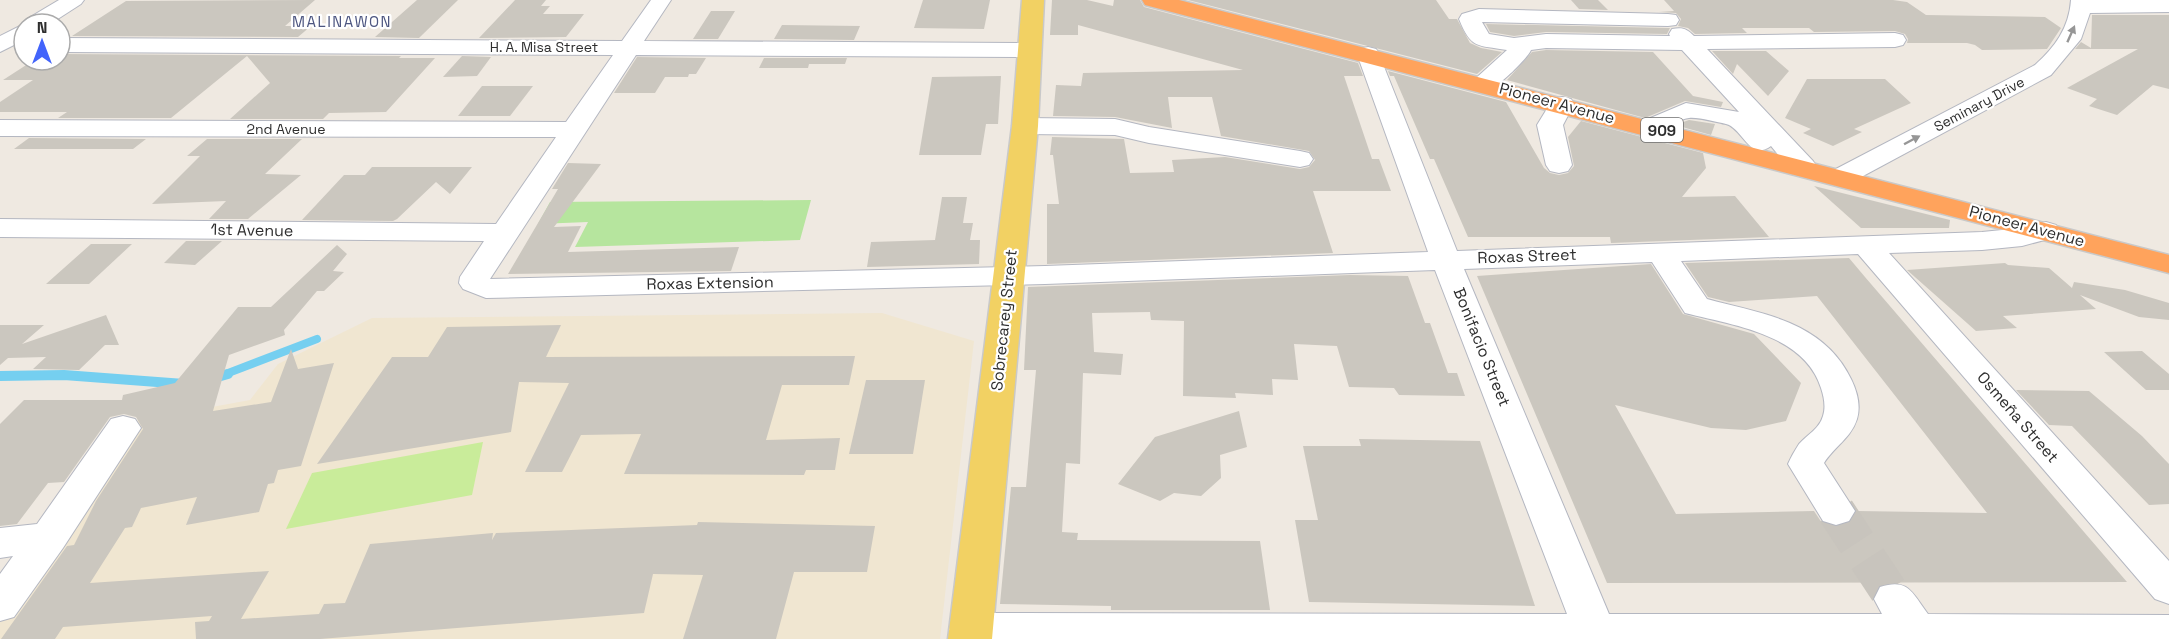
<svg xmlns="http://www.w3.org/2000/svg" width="2169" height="639" font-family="'Space Grotesk',sans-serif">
<rect width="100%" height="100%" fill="#efe9e1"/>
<polygon fill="#f0e6d1" points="882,313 974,341 940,639 0,639 0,622 57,542 125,423 250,400 278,364 372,318"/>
<polygon fill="#b6e59e" points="811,200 800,240 575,247 588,222 538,224 550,202"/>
<polygon fill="#c9ec9a" points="483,442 472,495 286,529 312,473"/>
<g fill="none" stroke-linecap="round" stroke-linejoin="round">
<g stroke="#75cff0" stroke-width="8">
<polyline points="42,375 69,375"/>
<polyline points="223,375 317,339"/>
</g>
<g stroke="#75cff0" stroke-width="10">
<polyline points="0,376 64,375 184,384"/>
<polyline points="214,378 228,374"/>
</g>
</g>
<g fill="#cbc7bf">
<polygon points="315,0 285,26 311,26 298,37 72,36 126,1"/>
<polygon points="417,0 458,0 419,38 375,37"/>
<polygon points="515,0 546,0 541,6 550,6 543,14 584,14 566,37 479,38"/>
<polygon points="923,0 990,0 984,29 914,28"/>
<polygon points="1052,0 1087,0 1113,6 1114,0 1140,0 1144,7 1358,63 1363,76 1344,76 1372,159 1379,159 1391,191 1313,191 1333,253 1047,264 1047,204 1059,204 1053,155 1050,155 1052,137 1124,139 1130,173 1174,172 1172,160 1225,157 1300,169 1309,167 1315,160 1309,151 1221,136 1212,97 1168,97 1172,128 1115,117 1053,116 1056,85 1081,86 1083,73 1243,70 1078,25 1078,35 1050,35"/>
<polygon points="1188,0 1436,0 1449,19 1457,19 1470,43 1481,48 1502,52 1477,74"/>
<polygon points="1571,0 1598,0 1608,10 1579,9"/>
<polygon points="1664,0 1893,0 1907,2 1926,15 2045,17 2061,28 2047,49 1982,50 1975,45 1967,43 1907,43 1908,39 1905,34 1895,31 1814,32 1809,28 1742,28 1747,33 1695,34 1688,28 1678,26 1681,19 1676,13 1659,12 1674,11"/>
<polygon points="711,11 735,11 718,39 693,39"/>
<polygon points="2092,15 2169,15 2169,89 2153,85 2117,115 2089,106 2097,99 2067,88 2138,49 2075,49 2081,42 2091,48"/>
<polygon points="1486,24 1668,28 1670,28 1667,34 1546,32 1514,36 1490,32"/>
<polygon points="782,25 860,26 854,40 774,39"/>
<polygon points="1546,50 1653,52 1693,96 1723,102 1721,107 1685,101 1645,118 1507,80 1532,52"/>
<polygon points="1712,51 1766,51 1789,71 1768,96 1737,64 1733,74"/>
<polygon points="60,54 401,56 399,58 435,58 386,112 329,113 323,119 230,119 270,83 247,56 171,118 58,118 67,112 0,112 0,102 33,80 3,80 34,60 60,60"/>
<polygon points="462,56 491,57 477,76 443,77"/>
<polygon points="637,57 706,58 696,74 689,74 688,77 665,77 655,93 614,93"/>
<polygon points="764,58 847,58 845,64 809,64 808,68 759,68"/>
<polygon points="1388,71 1506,102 1544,168 1550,173 1559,175 1568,173 1574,166 1568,137 1581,121 1703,153 1706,168 1682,197 1735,196 1769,237 1611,243 1610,237 1468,237 1434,159 1430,159 1394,76 1390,76"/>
<polygon points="1001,76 998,124 986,124 981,155 919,155 932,77"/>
<polygon points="1807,79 1885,79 1911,103 1854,129 1862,132 1833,146 1803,133 1811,129 1785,118"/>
<polygon points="482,86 533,86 510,116 458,116"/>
<polygon points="1689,120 1715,124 1711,135 1675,125"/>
<polygon points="29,138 146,139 133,149 14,149"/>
<polygon points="207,139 302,139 265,174 301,175 248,219 209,219 226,201 152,204 200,156 187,156"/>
<polygon points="568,163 601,164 554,227 581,226 568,252 739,247 731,271 508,274 558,189 552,189"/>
<polygon points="372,167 472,167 450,194 436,182 397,219 393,221 302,220 344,175 365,175"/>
<polygon points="1814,186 1950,220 1949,228 1861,228"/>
<polygon points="942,197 967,197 963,223 973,223 970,240 980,240 979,264 867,267 871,242 935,240"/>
<polygon points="186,241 222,241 195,265 164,263"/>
<polygon points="91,244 132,244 89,284 46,284"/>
<polygon points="337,245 347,254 333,271 344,272 324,291 317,291 284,330 285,335 229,355 213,411 271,402 291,349 298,369 334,363 301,466 278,470 274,483 268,484 259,512 186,525 197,497 141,508 132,527 125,528 90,583 269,571 241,619 319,614 324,604 345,603 370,544 493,533 492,540 496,533 697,525 698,522 875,526 867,572 794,572 776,639 683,639 703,575 653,574 644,613 320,639 196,639 195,622 209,621 212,616 63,627 55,639 1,639 67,546 74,545 96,501 143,429 136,417 124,414 110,417 64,482 48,483 17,524 0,526 0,424 24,400 122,400 123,395 175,383 238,307 271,307"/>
<polygon points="1849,258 1865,277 2127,582 1607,583 1477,276 1651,264 1683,314 1754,334 1801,383 1786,421 1746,430 1711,428 1615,405 1676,514 1814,511 1822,523 1837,527 1851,522 1857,511 1987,513 1817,296 1729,302 1708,297 1685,263"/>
<polygon points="2005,263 2008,265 2049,268 2072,288 2074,282 2125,290 2169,303 2169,320 2139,317 2080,295 2096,309 2003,316 2017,328 1976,331 1907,270"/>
<polygon points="1350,275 1408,276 1425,323 1430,323 1448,373 1457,373 1465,396 1399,395 1394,388 1349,387 1337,346 1294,344 1298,380 1272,379 1273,395 1235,393 1236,398 1183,396 1184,321 1151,320 1150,312 1092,313 1094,352 1123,354 1121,375 1083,373 1080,464 1066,463 1062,532 1078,533 1077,540 1260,541 1270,610 1111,610 1111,606 1000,604 1011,487 1026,487 1036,370 1024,370 1028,287"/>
<polygon points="106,315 119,345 105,345 79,370 33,369 46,357 8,358 0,365 0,325 44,325 22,344"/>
<polygon points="561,325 546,357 855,356 849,385 782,385 766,440 840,438 835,470 806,470 804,475 624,474 641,434 581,435 562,472 525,472 569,383 519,382 511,432 317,464 392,357 428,357 447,327"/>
<polygon points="2142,351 2169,374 2169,390 2146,390 2104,352"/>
<polygon points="866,380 925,380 913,454 849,454"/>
<polygon points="2016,390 2089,391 2142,436 2169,464 2169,504 2149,505 2072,426 2049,425"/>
<polygon points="1239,411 1247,447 1220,455 1221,478 1201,496 1174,493 1160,501 1118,484 1155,437"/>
<polygon points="1359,439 1480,441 1535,606 1309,602 1295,520 1318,520 1303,446 1361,446"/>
</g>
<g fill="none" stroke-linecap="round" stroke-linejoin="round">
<polyline stroke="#c8c4bd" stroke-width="38" stroke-dasharray="38 19" stroke-linecap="butt" points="1836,511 1894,599"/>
<defs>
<g id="minor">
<polygon points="59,0 84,0 81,4 50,24 24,24 27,19"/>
<path d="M651,0H671L644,41L1028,43L1036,45L1039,50L1036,55L1028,57L636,55L490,279L1045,266L1428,252L1357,54L1360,49L1368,47L1376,49L1379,54L1457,251L1982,232L2022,228L2046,222L2056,225L2060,231L2056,237L2022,246L1982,250L1889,253L2169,561V604L2155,599L1858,254L1681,261L1707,299C1763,314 1823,321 1851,379C1857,391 1861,406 1857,419C1851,438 1834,447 1824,463L1855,511L1849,521L1836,525L1823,521L1788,464C1791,457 1795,450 1799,444C1807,435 1820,428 1823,416C1826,407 1824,397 1821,388C1804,334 1732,325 1685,313L1652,262L1464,269L1609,614H1882L1874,599L1880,587C1909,578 1912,593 1928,614L2169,615V639H954L949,630L955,618L970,613L1567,614L1435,270L1045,284L486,298L463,289L459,283L460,277L484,241L0,237V219L496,224L556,137L0,136V120L566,122L613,55L60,52V38L622,41Z"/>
<path d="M2071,0H2169V12L2090,13L2081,39L2051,75L1850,183L1841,185L1832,183L1828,177L1832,171L2035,65C2055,47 2069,28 2071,0Z"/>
<path d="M1479,9L1668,14L1676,15L1679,20L1676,25L1668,26L1482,22L1489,34L1514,38L1546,34L1670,36L1669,34L1672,29C1683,27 1687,29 1694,36L1895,33L1903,35L1906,40L1903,45L1895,47L1707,49L1813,161L1817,167L1813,173C1793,178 1783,160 1771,146C1749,162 1743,128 1726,124C1716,122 1699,117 1689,118C1671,120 1661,137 1641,132L1637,127L1641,122L1686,103L1739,112L1682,50L1546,48L1531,50C1527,59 1499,86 1489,90C1484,92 1480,90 1475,89L1471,84L1475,79L1507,50C1477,45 1471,49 1459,19L1462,14Z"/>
<polygon points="24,24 24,40 0,52 0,36"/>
<polygon points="1562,97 1571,99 1574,104 1563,125 1572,165 1568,171 1559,173 1550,171 1546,165 1537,125 1553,99"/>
<polygon points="1025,118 1115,119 1149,127 1300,151 1309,153 1313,159 1309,165 1300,167 1149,143 1115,135 1025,134 1016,131 1012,126 1016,121"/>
<polygon points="123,416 135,419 141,428 63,548 14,617 0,621 0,574 13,556 0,558 0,528 37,524 111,419"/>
</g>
<polygon id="major" points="1022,0 1044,0 1038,126 992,639 948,639 1012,126"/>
<polygon id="highway" points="1142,0 1179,0 2169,255 2169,273 1145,5"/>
</defs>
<use href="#minor" stroke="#b4b7c1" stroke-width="2"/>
<use href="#major" stroke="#c9c9c9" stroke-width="3"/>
<use href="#highway" stroke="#c9c9c9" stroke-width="3"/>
<use href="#minor" fill="#fff" fill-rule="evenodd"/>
<use href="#major" fill="#f2d163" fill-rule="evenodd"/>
<use href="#highway" fill="#ffa35c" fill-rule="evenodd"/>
</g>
<defs><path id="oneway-solid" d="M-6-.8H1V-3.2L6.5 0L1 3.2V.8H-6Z" transform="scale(1.5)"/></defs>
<g fill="#969696">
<use href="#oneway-solid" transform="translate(2071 34) rotate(-66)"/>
<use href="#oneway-solid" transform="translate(1912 140) rotate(-28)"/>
</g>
<g text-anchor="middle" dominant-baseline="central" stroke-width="4.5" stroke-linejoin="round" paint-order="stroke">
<g font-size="14" fill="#2e2e2e" stroke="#fff">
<text x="544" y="47">H. A. Misa Street</text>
<text transform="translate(1979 104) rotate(-28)">Seminary Drive</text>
<text x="286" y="129">2nd Avenue</text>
</g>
<g font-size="15" letter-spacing="1.5" fill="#4d5680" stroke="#fff">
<text x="342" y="21">MALINAWON</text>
</g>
<rect fill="#fff" stroke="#6d6d6d" stroke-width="1.5" x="1641" y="118" width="42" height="24" rx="4.5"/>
<g font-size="15" font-weight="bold" fill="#2e2e2e">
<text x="1662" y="130">909</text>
</g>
<g font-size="16" fill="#2e2e2e" stroke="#fff">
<text transform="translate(1557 103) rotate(15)">Pioneer Avenue</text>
<text transform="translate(2027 226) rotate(15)">Pioneer Avenue</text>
<text transform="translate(252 230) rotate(1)">1st Avenue</text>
<text transform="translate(1527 256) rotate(-2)">Roxas Street</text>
<text transform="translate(710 283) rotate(-1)">Roxas Extension</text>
<text transform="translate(1004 320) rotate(-84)">Sobrecarey Street</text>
<text transform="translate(1482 347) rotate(68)">Bonifacio Street</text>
<text transform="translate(2018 417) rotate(49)">Osmeña Street</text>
</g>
</g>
<g transform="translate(42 42)"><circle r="28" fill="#ffffff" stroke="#ababab" stroke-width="1.5"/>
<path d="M0-4.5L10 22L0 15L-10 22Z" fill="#4264fb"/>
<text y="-9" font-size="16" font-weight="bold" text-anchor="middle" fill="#2e2e2e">N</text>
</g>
</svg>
